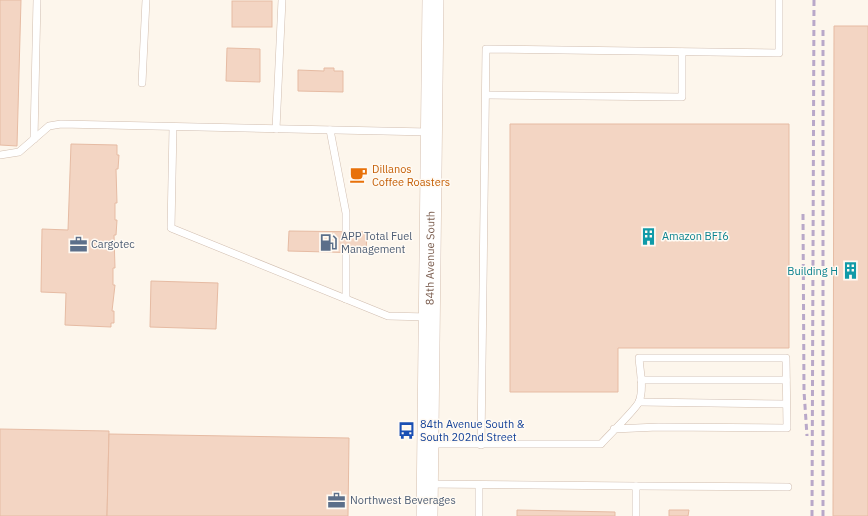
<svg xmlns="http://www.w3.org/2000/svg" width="868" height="516" font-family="'IBM Plex Sans',sans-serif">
<rect width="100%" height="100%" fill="#fdf6ec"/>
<g fill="#f3d5c3" stroke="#e6bba3">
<polygon points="0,0 21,0 17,146 0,145"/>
<rect x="232" y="1" width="40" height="26"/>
<polygon points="834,26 868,26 868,516 833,516"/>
<polygon points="227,48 260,49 260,82 226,81"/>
<polygon points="324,68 334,68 334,71 343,71 343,92 298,91 298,70 324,71"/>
<polygon points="510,124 789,124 789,348 618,348 618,392 510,392"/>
<polygon points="71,144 117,145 117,155 119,155 118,169 116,169 117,203 115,203 115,220 117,220 116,235 114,235 115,268 113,268 113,285 115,285 112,311 114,311 114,323 111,323 111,327 65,325 66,293 41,292 42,229 68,230"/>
<polygon points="355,170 363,170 363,181 355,180"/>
<polygon points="289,231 367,232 366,253 288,251"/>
<polygon points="151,281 218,283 216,329 150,327"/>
<polygon points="0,429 109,431 107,516 0,516"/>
<polygon points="109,434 349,438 348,516 107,516"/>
<polygon points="517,510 615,512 615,516 517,516"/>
<polygon points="669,510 689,510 688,516 669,516"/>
</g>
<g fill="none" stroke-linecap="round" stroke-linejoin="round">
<defs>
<g id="service">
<polyline points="142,83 146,0"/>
<polyline points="486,95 682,97 682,52"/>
<polyline points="173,127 171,228 388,316 428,317"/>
<polyline points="276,129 282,0"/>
<polyline points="330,130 346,213 346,231"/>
<polyline points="34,139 37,0"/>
<polyline points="0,155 19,152 49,126 61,124 429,132"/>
<polyline points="346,299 346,252"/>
<polyline points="641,380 786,380"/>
<polyline points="639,402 786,404"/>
<path d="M430,444H601C608,436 635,410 639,402C644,389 640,371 639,358H786L787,428L658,427L614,429"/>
<polyline points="481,445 486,49 779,53 779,0"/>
<polyline points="428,484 636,486 636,516"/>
<polyline points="636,486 788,487"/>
<polyline points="479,516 479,485"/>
</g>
<g id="secondary">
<path id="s1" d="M427,516L433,0"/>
</g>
</defs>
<use href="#service" stroke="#d1beb0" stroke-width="8"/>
<use href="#secondary" stroke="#d6c0b0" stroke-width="22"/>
<use href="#service" stroke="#fff" stroke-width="7"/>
<use href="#secondary" stroke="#fff" stroke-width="21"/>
<g stroke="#b9a8c9" stroke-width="3" stroke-dasharray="6 4" stroke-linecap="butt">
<polyline points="803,214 804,391 807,436"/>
<polyline points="812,516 814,0"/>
<polyline points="823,516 823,26"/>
</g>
</g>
<defs>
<symbol id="cafe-bare" viewBox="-9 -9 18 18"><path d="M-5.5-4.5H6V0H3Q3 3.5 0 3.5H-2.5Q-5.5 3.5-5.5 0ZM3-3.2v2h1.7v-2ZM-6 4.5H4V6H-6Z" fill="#e8710a" stroke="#fffaf3" stroke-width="2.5" paint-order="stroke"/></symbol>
<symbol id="building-bare" viewBox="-9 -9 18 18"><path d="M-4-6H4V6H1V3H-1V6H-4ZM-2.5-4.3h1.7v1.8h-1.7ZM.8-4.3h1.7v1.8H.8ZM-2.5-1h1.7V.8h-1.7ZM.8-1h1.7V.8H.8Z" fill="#0f9aa8" stroke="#fffaf3" stroke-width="2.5" paint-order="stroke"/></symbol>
<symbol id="fuel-bare" viewBox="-9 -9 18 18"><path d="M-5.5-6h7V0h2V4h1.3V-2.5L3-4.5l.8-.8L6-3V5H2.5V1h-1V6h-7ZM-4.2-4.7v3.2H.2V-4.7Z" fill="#5c6f8a" stroke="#fffaf3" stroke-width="2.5" paint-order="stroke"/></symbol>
<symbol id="office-bare" viewBox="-9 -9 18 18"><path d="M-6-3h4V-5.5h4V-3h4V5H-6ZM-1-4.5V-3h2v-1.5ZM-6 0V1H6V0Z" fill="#5c6f8a" stroke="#fffaf3" stroke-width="2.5" paint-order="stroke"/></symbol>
<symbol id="bus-bare" viewBox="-9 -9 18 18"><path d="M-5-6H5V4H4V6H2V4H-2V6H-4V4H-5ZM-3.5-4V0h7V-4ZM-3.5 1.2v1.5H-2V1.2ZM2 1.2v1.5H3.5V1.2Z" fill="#1a4fb4" stroke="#fffaf3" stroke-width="2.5" paint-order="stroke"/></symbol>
</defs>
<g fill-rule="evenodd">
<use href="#cafe-bare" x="346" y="162" width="25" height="25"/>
<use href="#building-bare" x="636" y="224" width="25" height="25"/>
<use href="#fuel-bare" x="316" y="230" width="25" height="25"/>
<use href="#office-bare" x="66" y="232" width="25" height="25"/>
<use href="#building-bare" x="838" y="258" width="25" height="25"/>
<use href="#bus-bare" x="394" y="418" width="25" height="25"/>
<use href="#office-bare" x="324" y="488" width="25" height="25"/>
</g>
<g text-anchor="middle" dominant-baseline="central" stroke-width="3" stroke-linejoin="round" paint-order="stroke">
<g font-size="11" fill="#c56008" stroke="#fffaf3" text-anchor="start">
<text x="372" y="169">Dillanos<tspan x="372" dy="13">Coffee Roasters</tspan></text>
</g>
<g font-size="11" fill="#4e5e75" stroke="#fffaf3" text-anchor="start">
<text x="341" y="236">APP Total Fuel<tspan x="341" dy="13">Management</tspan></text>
<text x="91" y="244">Cargotec</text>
<text x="350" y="500">Northwest Beverages</text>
</g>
<g font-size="11" fill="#0d838f" stroke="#fffaf3" text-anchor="start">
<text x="662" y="236">Amazon BFI6</text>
<text x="838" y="271" text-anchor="end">Building H</text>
</g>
<g font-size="11" fill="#7a5c4d" stroke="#fffaf3">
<text stroke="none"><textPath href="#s1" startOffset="258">84th Avenue South</textPath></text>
</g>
<g font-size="11" fill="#164399" stroke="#fffaf3" text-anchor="start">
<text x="420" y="424">84th Avenue South &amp;<tspan x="420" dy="13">South 202nd Street</tspan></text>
</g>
</g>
</svg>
